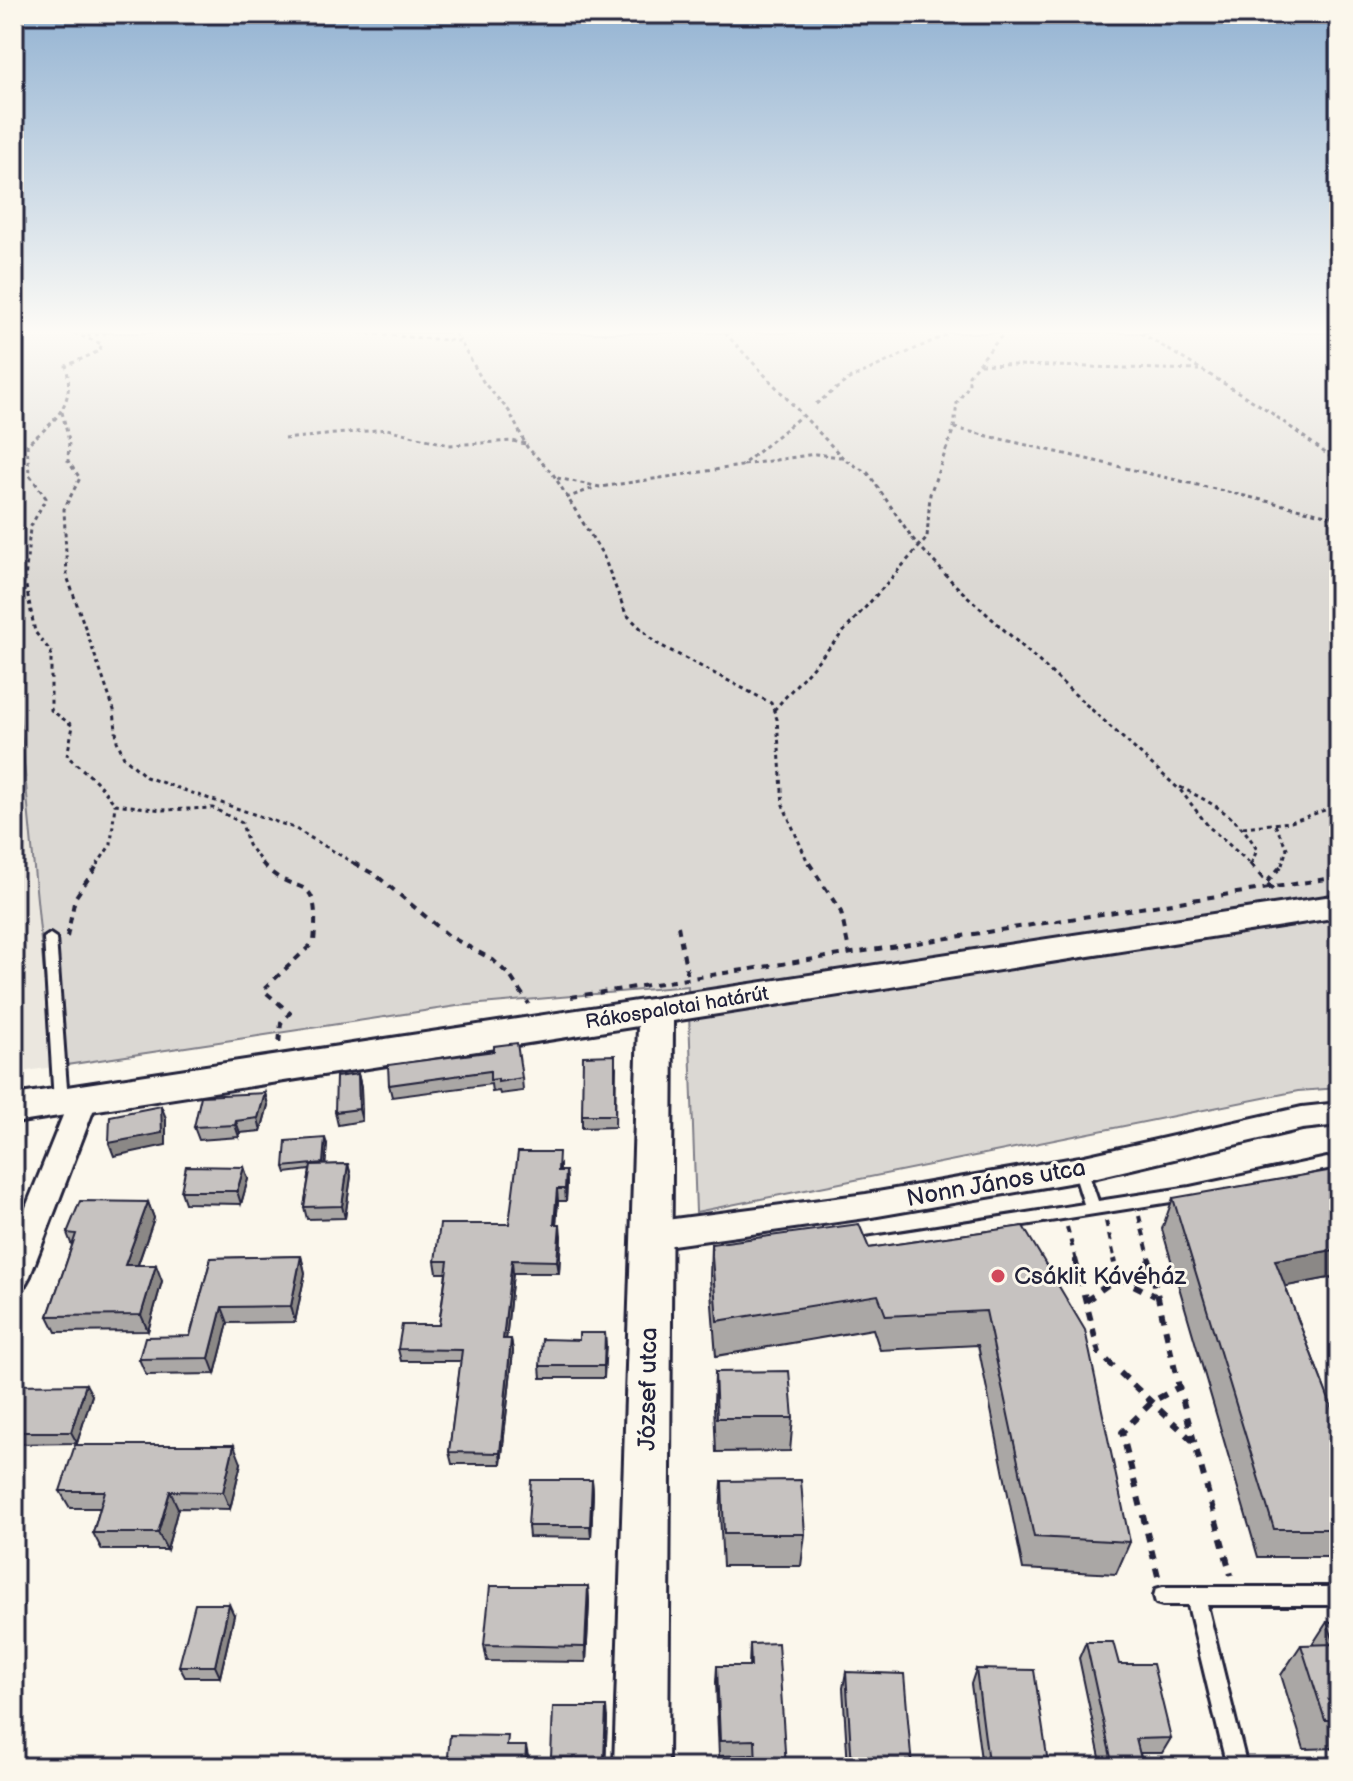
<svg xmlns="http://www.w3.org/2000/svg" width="1353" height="1781" font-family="'Balsamiq Sans',sans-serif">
<rect width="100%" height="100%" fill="#fbf7ec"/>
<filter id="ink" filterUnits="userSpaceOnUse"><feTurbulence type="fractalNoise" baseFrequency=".0125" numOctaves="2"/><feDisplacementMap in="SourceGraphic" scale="16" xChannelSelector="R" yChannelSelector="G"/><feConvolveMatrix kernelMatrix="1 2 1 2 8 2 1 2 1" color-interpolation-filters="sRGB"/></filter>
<g filter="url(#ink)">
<polygon fill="#ebe7df" points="14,659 53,1067 14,1073"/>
<polygon fill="#dbd8d3" stroke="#7e7d87" stroke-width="2" points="14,333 1339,333 1339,1088 1298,1091 696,1212 688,986 457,1006 53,1067 14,659"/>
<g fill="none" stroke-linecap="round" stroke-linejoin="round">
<defs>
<g id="service">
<polygon points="50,934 56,938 68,1102 66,1106 61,1107 56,1106 54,1102 44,938"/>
<polygon points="1327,1158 1332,1160 1334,1164 1332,1168 1190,1199 853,1252 848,1251 845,1246 848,1241 853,1240 1084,1204 1073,1169 1075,1165 1080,1163 1085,1165 1087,1169 1098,1201 1190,1187"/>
<polygon points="1163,1587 1339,1587 1339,1605 1207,1605 1247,1767 1227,1767 1188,1605 1163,1605 1156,1603 1154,1596 1156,1589"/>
</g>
<g id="minor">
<polygon points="84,1087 94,1090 98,1098 30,1276 25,1285 14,1289 14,1237 70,1098 74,1090"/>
<polygon points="1339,1103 1339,1125 1302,1129 1080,1181 866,1218 651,1248 640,1244 636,1235 640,1226 651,1222 866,1194 1080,1157 1302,1107"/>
</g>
<polygon id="tertiary" points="1339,895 1339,917 673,1021 668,1767 614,1767 638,1026 14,1123 14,1095"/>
</defs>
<use href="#service" stroke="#22223b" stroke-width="6"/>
<use href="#minor" stroke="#22223b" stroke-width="6"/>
<use href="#tertiary" stroke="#22223b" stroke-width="6"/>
<g stroke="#22223b" stroke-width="3" stroke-dasharray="4 4" stroke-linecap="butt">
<path d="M74,333L102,344L99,351L66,366C76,404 55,422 27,444L29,474L46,498L30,528L25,581L35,632L51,652V710L73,726L67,756L96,781L115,804L163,810L213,808L242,823L248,845L264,865"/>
<polyline points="360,333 460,341 484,383 509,411 527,447 553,474 603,555 626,614 656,643 771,703 777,719 783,805 809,865"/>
<polyline points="455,333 460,341"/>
<polyline points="725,333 845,460 868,473 913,539 955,585 1181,791 1209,827 1252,865"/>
<polyline points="1141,333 1266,409 1339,463"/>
<polyline points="87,336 106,333"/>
<polyline points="980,364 1199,370"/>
<polyline points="816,404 849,379 950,333"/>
<polyline points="62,412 69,441 68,461 80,478 64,509 67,576 114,710 117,741 124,757 146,777 294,828 357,865"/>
<polyline points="954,428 1339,518"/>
<polyline points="284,439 387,429 449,445 512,441 526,444"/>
<polyline points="743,465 815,454 841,457"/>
<polyline points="557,478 600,487 741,466 801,416"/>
<polyline points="566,498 594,488"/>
<polyline points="774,710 927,538 930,494 954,428 957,403 969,385 969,375 1004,333"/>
<path d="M1180,787C1212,803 1240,817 1257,850L1251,864"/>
<polyline points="1275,825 1287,848 1282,865"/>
<polyline points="1243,827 1291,822 1339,805"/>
<polyline points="97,865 111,844 115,804"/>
</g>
<g stroke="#22223b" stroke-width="4" stroke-dasharray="7 7" stroke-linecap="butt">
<path d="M262,863C295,902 321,864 314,942L263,990L290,1013L281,1023L279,1044"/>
<polyline points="354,863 377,876 449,936 493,960 510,976 529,1004"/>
<polyline points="809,863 841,912 850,955"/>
<polyline points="1250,863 1277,895"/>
<polyline points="1267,882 1284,863"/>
<polyline points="678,926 688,978"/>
<polyline points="67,937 75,898 99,863"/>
<polyline points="571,997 1339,877"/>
<polyline points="1139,1216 1150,1261"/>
<polyline points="1106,1221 1115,1261"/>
<polyline points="1067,1227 1076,1261"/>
</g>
<g stroke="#22223b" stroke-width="6" stroke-dasharray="9 9" stroke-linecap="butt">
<polyline points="1075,1259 1099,1353 1193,1441"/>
<polyline points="1149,1259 1179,1387 1231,1575"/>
<polyline points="1118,1277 1155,1296"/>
<polyline points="1086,1301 1118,1277 1114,1259"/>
<polyline points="1158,1576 1122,1432 1153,1401 1179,1387"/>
</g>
<use href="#service" fill="#fbf7ec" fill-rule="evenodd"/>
<use href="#minor" fill="#fbf7ec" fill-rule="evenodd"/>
<use href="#tertiary" fill="#fbf7ec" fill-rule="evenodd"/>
</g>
<g fill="#aaa7a5" stroke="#22223b" stroke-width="2">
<polygon points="494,1051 522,1078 523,1091 500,1094 499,1091 492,1092 491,1084 392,1097 389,1085"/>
<polygon points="616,1068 615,1127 582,1128 582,1115"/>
<polygon points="358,1074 361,1087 362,1121 338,1125 335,1112"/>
<polygon points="265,1093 268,1105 261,1131 240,1133 239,1137 199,1140 194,1127"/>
<polygon points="327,1144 325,1165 348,1164 351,1176 345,1218 307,1219 304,1207 310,1170 286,1173 284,1167"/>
<polygon points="560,1164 560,1171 566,1171 567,1183 566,1201 558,1201 556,1224 561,1236 559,1273 513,1273 506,1339 511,1339 513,1351 501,1464 452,1464 449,1452 461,1361 401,1361 398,1349 439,1325 446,1273 437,1273 435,1261 509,1224"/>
<polygon points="244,1167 248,1179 241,1204 185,1203 181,1191"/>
<polygon points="1173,1198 1339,1276 1285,1286 1339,1426 1339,1557 1258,1557 1162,1229"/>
<polygon points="148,1202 154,1218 138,1265 162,1281 148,1331 56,1332 48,1316 72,1246 67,1233"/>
<polygon points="1023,1226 1130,1542 1116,1574 1023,1569 978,1345 880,1350 873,1329 716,1356 710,1279 711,1244 869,1248"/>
<polygon points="301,1256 305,1273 295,1322 228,1323 215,1374 146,1375 139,1359 190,1336 211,1258"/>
<polygon points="605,1333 604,1378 541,1378 540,1366 579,1340"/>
<polygon points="715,1372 793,1418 790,1451 716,1452 714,1406"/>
<polygon points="14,1385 92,1395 77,1443 14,1444"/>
<polygon points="241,1463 230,1509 178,1508 167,1550 102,1550 93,1533 100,1508 70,1508 60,1491"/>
<polygon points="592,1480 593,1492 591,1538 529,1537 528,1526"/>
<polygon points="722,1481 805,1534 801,1566 723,1566 720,1514"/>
<polygon points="588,1586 589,1602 586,1662 487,1661 484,1645"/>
<polygon points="234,1615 220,1677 185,1677 179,1666"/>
<polygon points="1327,1622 1339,1622 1339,1753 1338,1748 1304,1749 1281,1675 1301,1645 1312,1645"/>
<polygon points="1086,1642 1119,1664 1171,1738 1162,1753 1140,1753 1143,1767 1102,1767 1079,1658"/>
<polygon points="750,1644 786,1767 754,1767 753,1755 719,1756 716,1682 717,1666 749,1666"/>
<polygon points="976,1669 1048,1763 1047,1767 982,1767 971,1684"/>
<polygon points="846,1672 912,1767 848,1767 843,1688"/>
<polygon points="607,1718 605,1767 552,1767 551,1758"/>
</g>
<g fill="#8b8886" stroke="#22223b" stroke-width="2">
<polygon points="358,1074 361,1087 362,1121 359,1109"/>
<polygon points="265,1093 268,1105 261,1131 258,1118"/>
<polygon points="161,1106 166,1118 166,1145 114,1156 109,1143"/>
<polygon points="236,1121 240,1133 239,1137 235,1125"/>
<polygon points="325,1138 327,1144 325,1169 323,1163"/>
<polygon points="348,1164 351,1176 345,1218 342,1206"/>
<polygon points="244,1167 248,1179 241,1204 237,1191"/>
<polygon points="566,1171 567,1183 566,1201 565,1189"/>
<polygon points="557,1189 558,1201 555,1236 554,1224"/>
<polygon points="148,1202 154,1218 132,1281 125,1265"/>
<polygon points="560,1224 561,1236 559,1273 557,1261"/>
<polygon points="1339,1249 1339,1276 1262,1291 1275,1260"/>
<polygon points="301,1256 305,1273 295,1322 291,1306"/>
<polygon points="512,1260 513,1273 505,1351 503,1339"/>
<polygon points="156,1265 162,1281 148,1331 141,1315"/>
<polygon points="222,1307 228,1323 215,1374 209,1358"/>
<polygon points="605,1333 606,1345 604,1378 604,1366"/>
<polygon points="511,1339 513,1351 501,1464 500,1453"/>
<polygon points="86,1384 92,1395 77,1443 71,1432"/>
<polygon points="234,1445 241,1463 230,1509 223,1492"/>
<polygon points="592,1480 593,1492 591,1538 590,1526"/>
<polygon points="170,1491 178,1508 167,1550 158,1533"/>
<polygon points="588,1586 589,1602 586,1662 585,1647"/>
<polygon points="229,1604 234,1615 220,1677 215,1666"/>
<polygon points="606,1707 607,1718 605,1767 604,1759"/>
<polygon points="526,1746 528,1756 527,1767 525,1767"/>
<polygon points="32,1760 38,1767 30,1767"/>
</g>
<g fill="#c6c2c0" stroke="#22223b" stroke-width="2">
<polygon points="517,1043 522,1078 498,1082 498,1079 490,1080 490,1071 389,1085 388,1065 494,1051 494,1046"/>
<polygon points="615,1055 615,1115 582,1115 583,1056"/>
<polygon points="358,1074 359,1109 335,1112 336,1077"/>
<polygon points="265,1093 258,1118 236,1121 235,1125 194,1127 201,1096"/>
<polygon points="161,1106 162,1133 109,1143 110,1116"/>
<polygon points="325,1138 323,1163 284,1167 286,1141"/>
<polygon points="518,1152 559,1152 558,1171 566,1171 565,1189 557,1189 554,1224 560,1224 557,1261 512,1260 503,1339 511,1339 500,1453 449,1452 462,1350 398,1349 402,1325 439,1325 448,1261 435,1261 440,1224 509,1224"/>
<polygon points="348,1164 342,1206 304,1207 311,1165"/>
<polygon points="186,1166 244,1167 237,1191 181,1191"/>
<polygon points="1339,1169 1339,1249 1275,1260 1339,1426 1339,1529 1274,1529 1173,1198"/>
<polygon points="80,1201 148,1202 125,1265 156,1265 141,1315 48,1316 76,1234 67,1233"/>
<polygon points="859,1224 869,1248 1023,1226 1085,1330 1130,1542 1034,1537 986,1311 886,1316 878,1295 717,1321 711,1244"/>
<polygon points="301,1256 291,1306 222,1307 209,1358 139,1359 145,1337 190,1336 211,1258"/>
<polygon points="579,1333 605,1333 604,1366 540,1366 542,1339 579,1340"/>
<polygon points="789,1371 793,1418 717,1418 715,1372"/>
<polygon points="86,1384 71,1432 14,1432 14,1385"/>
<polygon points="75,1445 234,1445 223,1492 170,1491 158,1533 93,1533 105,1491 60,1491"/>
<polygon points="531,1480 592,1480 590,1526 528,1526"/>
<polygon points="801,1480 805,1534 724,1534 722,1481"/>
<polygon points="490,1586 588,1586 585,1647 484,1645"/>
<polygon points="195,1604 229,1604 215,1666 179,1666"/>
<polygon points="1327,1622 1339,1622 1339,1720 1325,1720 1301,1645 1335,1644"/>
<polygon points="1086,1642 1113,1642 1119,1664 1153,1664 1171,1738 1136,1739 1143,1767 1113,1767"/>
<polygon points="778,1643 786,1767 756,1767 755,1740 720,1741 717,1666 751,1666 750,1644"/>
<polygon points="976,1669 1034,1670 1048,1763 988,1762"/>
<polygon points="846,1672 904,1674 912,1767 852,1766"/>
<polygon points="553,1707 606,1707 604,1759 551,1758"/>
<polygon points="450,1735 508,1736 507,1746 526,1746 525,1767 447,1767"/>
<polygon points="14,1760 32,1760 30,1767 14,1767"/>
</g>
</g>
<linearGradient id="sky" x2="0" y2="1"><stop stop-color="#92b2d2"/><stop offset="0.57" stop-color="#fdfbf6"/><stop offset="1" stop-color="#fdfbf6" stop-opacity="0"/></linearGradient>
<rect width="1353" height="582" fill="url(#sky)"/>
<circle fill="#d1495b" stroke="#fbf7ec" stroke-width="3" cx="998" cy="1276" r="8"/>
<g text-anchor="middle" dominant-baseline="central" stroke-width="6" stroke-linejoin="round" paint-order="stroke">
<g font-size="20" fill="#22223b" stroke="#fbf7ec">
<text transform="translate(677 1008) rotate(-9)">Rákospalotai határút</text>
</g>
<g font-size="24" fill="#22223b" stroke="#fbf7ec">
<text transform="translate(996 1183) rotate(-10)">Nonn János utca</text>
<text transform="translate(648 1389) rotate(-89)">József utca</text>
</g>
<g font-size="24" fill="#22223b" stroke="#fbf7ec" text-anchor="start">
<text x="1014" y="1276">Csáklit Kávéház</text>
</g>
</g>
<rect width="1353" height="1781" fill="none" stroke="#fbf7ec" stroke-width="48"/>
<rect x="24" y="24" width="1305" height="1733" fill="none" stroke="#22223b" stroke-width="3" filter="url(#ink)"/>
</svg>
